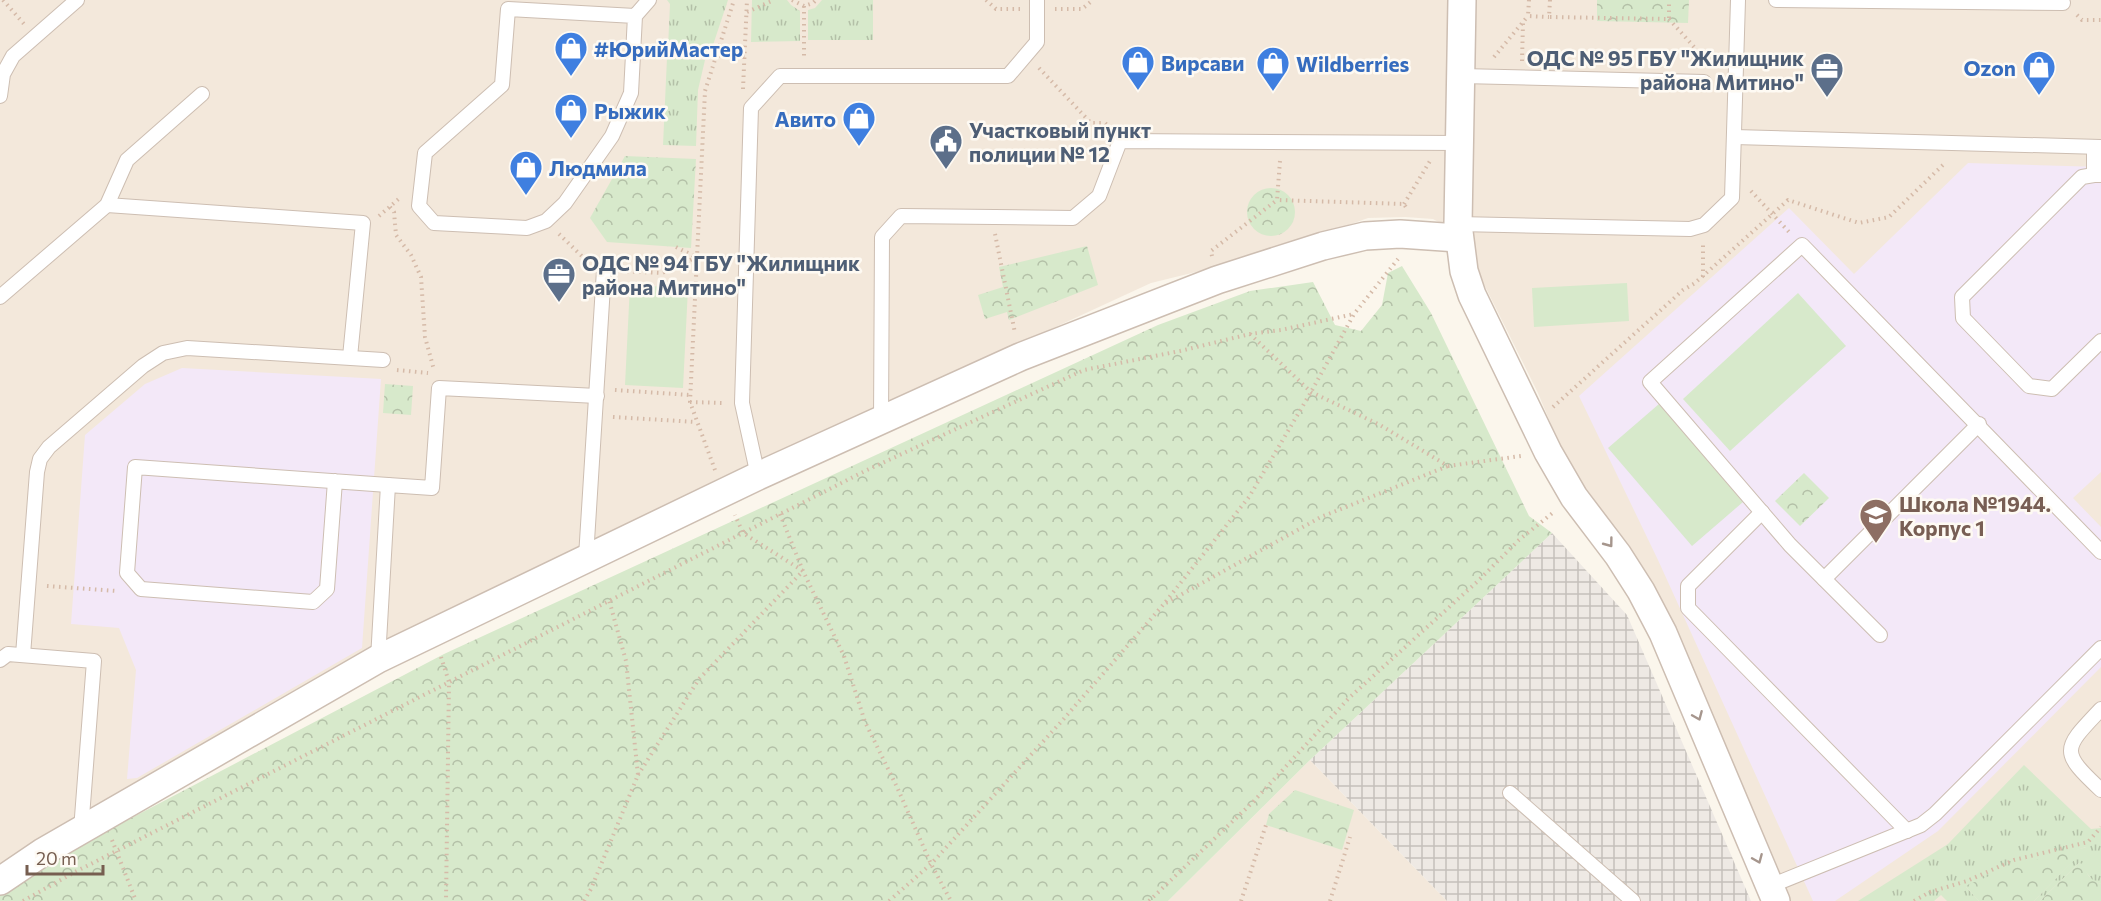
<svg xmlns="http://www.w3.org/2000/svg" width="2101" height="901" font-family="Commissioner,sans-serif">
<defs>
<pattern id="industrial-grid" width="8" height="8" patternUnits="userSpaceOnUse" patternTransform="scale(1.5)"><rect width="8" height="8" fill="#eee9e4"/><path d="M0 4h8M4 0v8" fill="none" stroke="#c5c0bb"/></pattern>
<pattern id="grass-tufts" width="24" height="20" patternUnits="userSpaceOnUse" patternTransform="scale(1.5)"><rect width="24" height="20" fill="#d7e9cb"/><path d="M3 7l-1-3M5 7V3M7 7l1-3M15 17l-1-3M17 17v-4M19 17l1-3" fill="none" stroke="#b3c0a7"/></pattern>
<pattern id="forest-crowns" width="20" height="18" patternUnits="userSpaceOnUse" patternTransform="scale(1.5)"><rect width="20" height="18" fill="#d7e9cb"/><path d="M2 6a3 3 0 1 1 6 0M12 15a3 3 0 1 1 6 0" fill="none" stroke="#b3c0a7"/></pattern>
</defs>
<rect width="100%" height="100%" fill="#fbf6ec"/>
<g fill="#f3e8db">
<polygon points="0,0 2101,0 2101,901 1788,901 1663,604 1647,576 1567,463 1538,393 1462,240 1448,227 1433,219 1405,217 1368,218 1265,255 1151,283 854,420 0,865"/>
<polygon points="1310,760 1447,901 1168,901"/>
</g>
<polygon fill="url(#industrial-grid)" points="1552,533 1627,615 1751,901 1447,901 1310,760"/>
<g fill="#f3e8f8">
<polygon points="1968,163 2101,167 2101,472 2073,498 2101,527 2101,667 1938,831 1835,901 1813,901 1658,560 1579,396 1789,208 1854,274"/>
<polygon points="182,368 381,379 362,648 137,778 127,779 136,670 119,628 71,624 85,435 145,384"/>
</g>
<g fill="url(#grass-tufts)">
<polygon points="667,0 728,0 711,51 668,48 670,4"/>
<polygon points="752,0 787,0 791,5 800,11 800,41 751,42"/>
<polygon points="822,0 873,0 873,40 808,40 808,10 815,8"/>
<polygon points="667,58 705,60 698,90 696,146 663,145"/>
<polygon points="2024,765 2091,829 2101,828 2101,884 2093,881 2079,863 2040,901 2034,901 2086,847 1966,887 1979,901 1947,901 1941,895 1934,901 1858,901 1948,844"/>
</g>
<g fill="url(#forest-crowns)">
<polygon points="1597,0 1689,0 1688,23 1597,21"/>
<polygon points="625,156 696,159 691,248 607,242 590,218"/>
<circle cx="1271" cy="212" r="24"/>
<polygon points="1087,246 1098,285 1009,320 1007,312 985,319 978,295 1003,287 999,267"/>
<polygon points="1402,266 1431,313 1529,516 1552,533 1310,760 1168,901 0,901 0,890 17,878 444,654 1158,325 1250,291 1313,282 1335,325 1361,331 1382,305 1388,273"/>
<polygon points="385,384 413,386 411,415 383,413"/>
<polygon points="1804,473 1829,498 1800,526 1775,501"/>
<polygon points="1295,790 1354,810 1342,850 1266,825 1269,814"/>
<polygon points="2087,847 2034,901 1979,901 1965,886 2016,865"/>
<path d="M2079,863L2084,864C2086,875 2091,880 2101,884V901H2040Z"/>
</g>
<g fill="#d7e9cb">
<polygon points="1627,283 1629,321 1534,327 1532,288"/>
<polygon points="630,285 688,288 683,388 625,385"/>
<polygon points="1798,293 1846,346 1730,451 1683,399"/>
<polygon points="1659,404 1743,502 1692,546 1608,448"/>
</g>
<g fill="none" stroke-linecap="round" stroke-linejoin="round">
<defs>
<g id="lane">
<polyline points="1776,0 2063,3"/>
<polyline points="635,16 508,9 502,85 425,153 419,206 434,223 527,228 546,221 565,203 612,136 631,93 635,16 649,0"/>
<polyline points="1461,76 1704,82"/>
<polyline points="0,96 3,74 13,56 77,0"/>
<polyline points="1734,137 2101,147"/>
<polyline points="2094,147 2094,175 2101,175"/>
<polyline points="2094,175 2082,177 1962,297 1963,318 2029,386 2052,389 2101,341"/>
<polyline points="107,205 363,223 350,357"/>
<polyline points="1458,224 1690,229 1704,225 1732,198 1738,0"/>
<polyline points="0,297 107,205 127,160 202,94"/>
<polyline points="881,421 882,237 901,216 1073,218 1099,196 1120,141 1460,143"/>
<polyline points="758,476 742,403 751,108 780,76 1008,76 1037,42 1037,0"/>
<polyline points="335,481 327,589 313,602 141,589 127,573 135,467 388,485"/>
<polyline points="1762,512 1688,586 1688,608 1907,831"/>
<polyline points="586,557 604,270"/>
<polyline points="1824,579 1979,424"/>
<polyline points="1880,635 1790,545 1650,382 1802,245 2101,552"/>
<polyline points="23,655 37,472 40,459 49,447 143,366 163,353 187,348 383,360"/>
<polyline points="378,659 388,485 432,488 439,388 597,396"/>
<polyline points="0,660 8,654 94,661 81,830"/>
<path d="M2101,709C2063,749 2059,751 2101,790"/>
<polyline points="1510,793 1633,901"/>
<polyline points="1770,886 1921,825 1935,814 2101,648"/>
</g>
<g id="street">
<polyline points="1462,0 1458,224 1464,271 1472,295 1548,452 1574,497 1618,555 1641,591 1663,633 1776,901"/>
<polyline points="0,881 43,852 378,659 758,476 1020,357 1217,280 1323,246 1365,236 1400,234 1458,238"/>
</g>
</defs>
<use href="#lane" stroke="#cdbeb2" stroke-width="16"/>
<use href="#street" stroke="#cdbeb2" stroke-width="30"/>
<g stroke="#d5baa8" stroke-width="4" stroke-dasharray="1.5 4.5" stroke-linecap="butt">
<polyline points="3,0 24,24"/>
<polyline points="792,0 804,6 813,3 816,0"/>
<polyline points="986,0 996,9 1020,9"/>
<polyline points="1529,0 1528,16 1549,17"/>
<polyline points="1550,0 1549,17 1669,19 1669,0"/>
<polyline points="804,6 804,57"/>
<polyline points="1055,9 1082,9 1093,0"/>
<polyline points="747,12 774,0"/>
<polyline points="2077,15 2082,20 2101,20"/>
<polyline points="1669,19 1695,48 1694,63"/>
<polyline points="653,54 745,56"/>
<polyline points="1494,57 1528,16"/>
<polyline points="1522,61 1523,23"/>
<polyline points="1039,68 1091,123 1105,123 1108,126"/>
<polyline points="743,89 747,0"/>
<polyline points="1280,161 1277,200 1404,204 1407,209"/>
<polyline points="1751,191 1789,232"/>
<polyline points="1404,204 1430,161"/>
<polyline points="390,207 394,212 396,235 411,255 421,277 425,337 434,370"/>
<polyline points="379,216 401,197"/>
<polyline points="559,234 588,262"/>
<polyline points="995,234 1015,333"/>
<polyline points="676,247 696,257"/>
<polyline points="1212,256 1211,251 1277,200"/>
<polyline points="621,271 662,273 697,257 727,258"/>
<polyline points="1703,277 1703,244"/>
<polyline points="1250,334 1311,392 1380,425 1448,466 1521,456"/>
<polyline points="397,370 428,373"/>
<polyline points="615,390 690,395"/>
<polyline points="690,402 723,403"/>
<polyline points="1553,407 1683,290 1695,283 1788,200 1859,223 1889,217 1945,163"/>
<polyline points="613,417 696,422"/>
<polyline points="715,470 690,402 705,91 734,0"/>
<polyline points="780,514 803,571 844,656 865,722 897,787 931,864 951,901"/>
<polyline points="47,586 117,591"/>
<polyline points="1166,603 1321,517 1448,466"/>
<polyline points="441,657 449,682 446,901"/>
<polyline points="638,775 699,679 803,571 743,533 735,515"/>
<polyline points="112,840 136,901"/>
<polyline points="23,901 75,872 867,470 1084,370 1180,351 1250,334 1281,330 1354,314"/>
<polyline points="584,901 591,889 638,775 626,661 609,600"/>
<polyline points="889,901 931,864 1061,722 1163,605 1249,497 1311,392 1354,314 1398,259"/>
<polyline points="1149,901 1254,801 1349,698 1478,581 1519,540 1555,511"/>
<polyline points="1241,901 1266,825"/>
<polyline points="1330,901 1350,837"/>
<polyline points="1914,901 1930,892 1967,881 2014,860 2088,842 2101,827"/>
</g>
<use href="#lane" stroke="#fff" stroke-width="14"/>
<use href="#street" stroke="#fff" stroke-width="27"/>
</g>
<defs><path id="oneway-chevron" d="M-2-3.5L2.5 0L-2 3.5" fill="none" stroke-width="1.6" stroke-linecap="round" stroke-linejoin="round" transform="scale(1.5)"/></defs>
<g stroke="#a6968d">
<use href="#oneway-chevron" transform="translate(1609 543) rotate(53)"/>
<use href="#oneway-chevron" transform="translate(1698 716) rotate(67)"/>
<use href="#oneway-chevron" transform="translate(1758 859) rotate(67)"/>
</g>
<defs>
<symbol id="shop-pin" viewBox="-11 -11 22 30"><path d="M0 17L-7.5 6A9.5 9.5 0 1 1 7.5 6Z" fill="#3f7fe0" stroke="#fefaf3"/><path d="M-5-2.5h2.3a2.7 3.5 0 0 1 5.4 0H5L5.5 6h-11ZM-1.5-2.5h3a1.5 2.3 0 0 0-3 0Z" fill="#fff"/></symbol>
<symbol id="office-pin" viewBox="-11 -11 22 30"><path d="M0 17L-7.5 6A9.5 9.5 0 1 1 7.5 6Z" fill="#5c6f8a" stroke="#fefaf3"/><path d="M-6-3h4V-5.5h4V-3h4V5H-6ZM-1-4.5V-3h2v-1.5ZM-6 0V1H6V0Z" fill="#fff"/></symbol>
<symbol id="civic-pin" viewBox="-11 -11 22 30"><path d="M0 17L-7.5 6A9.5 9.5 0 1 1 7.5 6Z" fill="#5c6f8a" stroke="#fefaf3"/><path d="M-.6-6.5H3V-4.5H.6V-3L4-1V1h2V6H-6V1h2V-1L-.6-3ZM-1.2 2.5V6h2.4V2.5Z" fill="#fff"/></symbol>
<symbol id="school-pin" viewBox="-11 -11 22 30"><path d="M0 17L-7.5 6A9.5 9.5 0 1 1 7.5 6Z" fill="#8d6e63" stroke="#fefaf3"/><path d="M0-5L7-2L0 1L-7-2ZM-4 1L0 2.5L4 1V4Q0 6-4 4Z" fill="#fff"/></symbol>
</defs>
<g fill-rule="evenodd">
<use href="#shop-pin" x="552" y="29" width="38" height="52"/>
<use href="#shop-pin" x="1119" y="43" width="38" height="52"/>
<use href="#shop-pin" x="1254" y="44" width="38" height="52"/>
<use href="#shop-pin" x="2020" y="48" width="38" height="52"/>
<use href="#office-pin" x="1808" y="50" width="38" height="52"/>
<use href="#shop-pin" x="552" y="91" width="38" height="52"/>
<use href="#shop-pin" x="840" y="99" width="38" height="52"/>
<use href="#civic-pin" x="927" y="122" width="38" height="52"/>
<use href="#shop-pin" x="507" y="148" width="38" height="52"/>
<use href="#office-pin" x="540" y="255" width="38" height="52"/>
<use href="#school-pin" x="1857" y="496" width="38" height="52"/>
</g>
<g text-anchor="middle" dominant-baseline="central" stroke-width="5" stroke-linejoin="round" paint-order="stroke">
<g font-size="21" font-weight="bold" fill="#366cbe" stroke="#fefaf3" text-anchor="start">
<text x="594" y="48">#ЮрийМастер</text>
<text x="1161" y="62">Вирсави</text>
<text x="1296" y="63">Wildberries</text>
<text x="2016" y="67" text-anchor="end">Ozon</text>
<text x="594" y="110">Рыжик</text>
<text x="836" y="118" text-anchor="end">Авито</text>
<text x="549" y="167">Людмила</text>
</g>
<g font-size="21" font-weight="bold" fill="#4e5e75" stroke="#fefaf3" text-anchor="start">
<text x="1804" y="57" text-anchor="end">ОДС № 95 ГБУ "Жилищник<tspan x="1804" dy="24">района Митино"</tspan></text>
<text x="969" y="129">Участковый пункт<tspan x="969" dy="24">полиции № 12</tspan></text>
<text x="582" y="262">ОДС № 94 ГБУ "Жилищник<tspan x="582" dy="24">района Митино"</tspan></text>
</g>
<g font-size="21" font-weight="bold" fill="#785e54" stroke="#fefaf3" text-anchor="start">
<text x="1899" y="503">Школа №1944.<tspan x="1899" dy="24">Корпус 1</tspan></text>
</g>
</g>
<path d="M27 865v9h76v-9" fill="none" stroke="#765e50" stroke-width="3"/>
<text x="36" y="865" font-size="18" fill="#765e50" stroke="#fefaf3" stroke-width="4.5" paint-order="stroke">20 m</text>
</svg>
